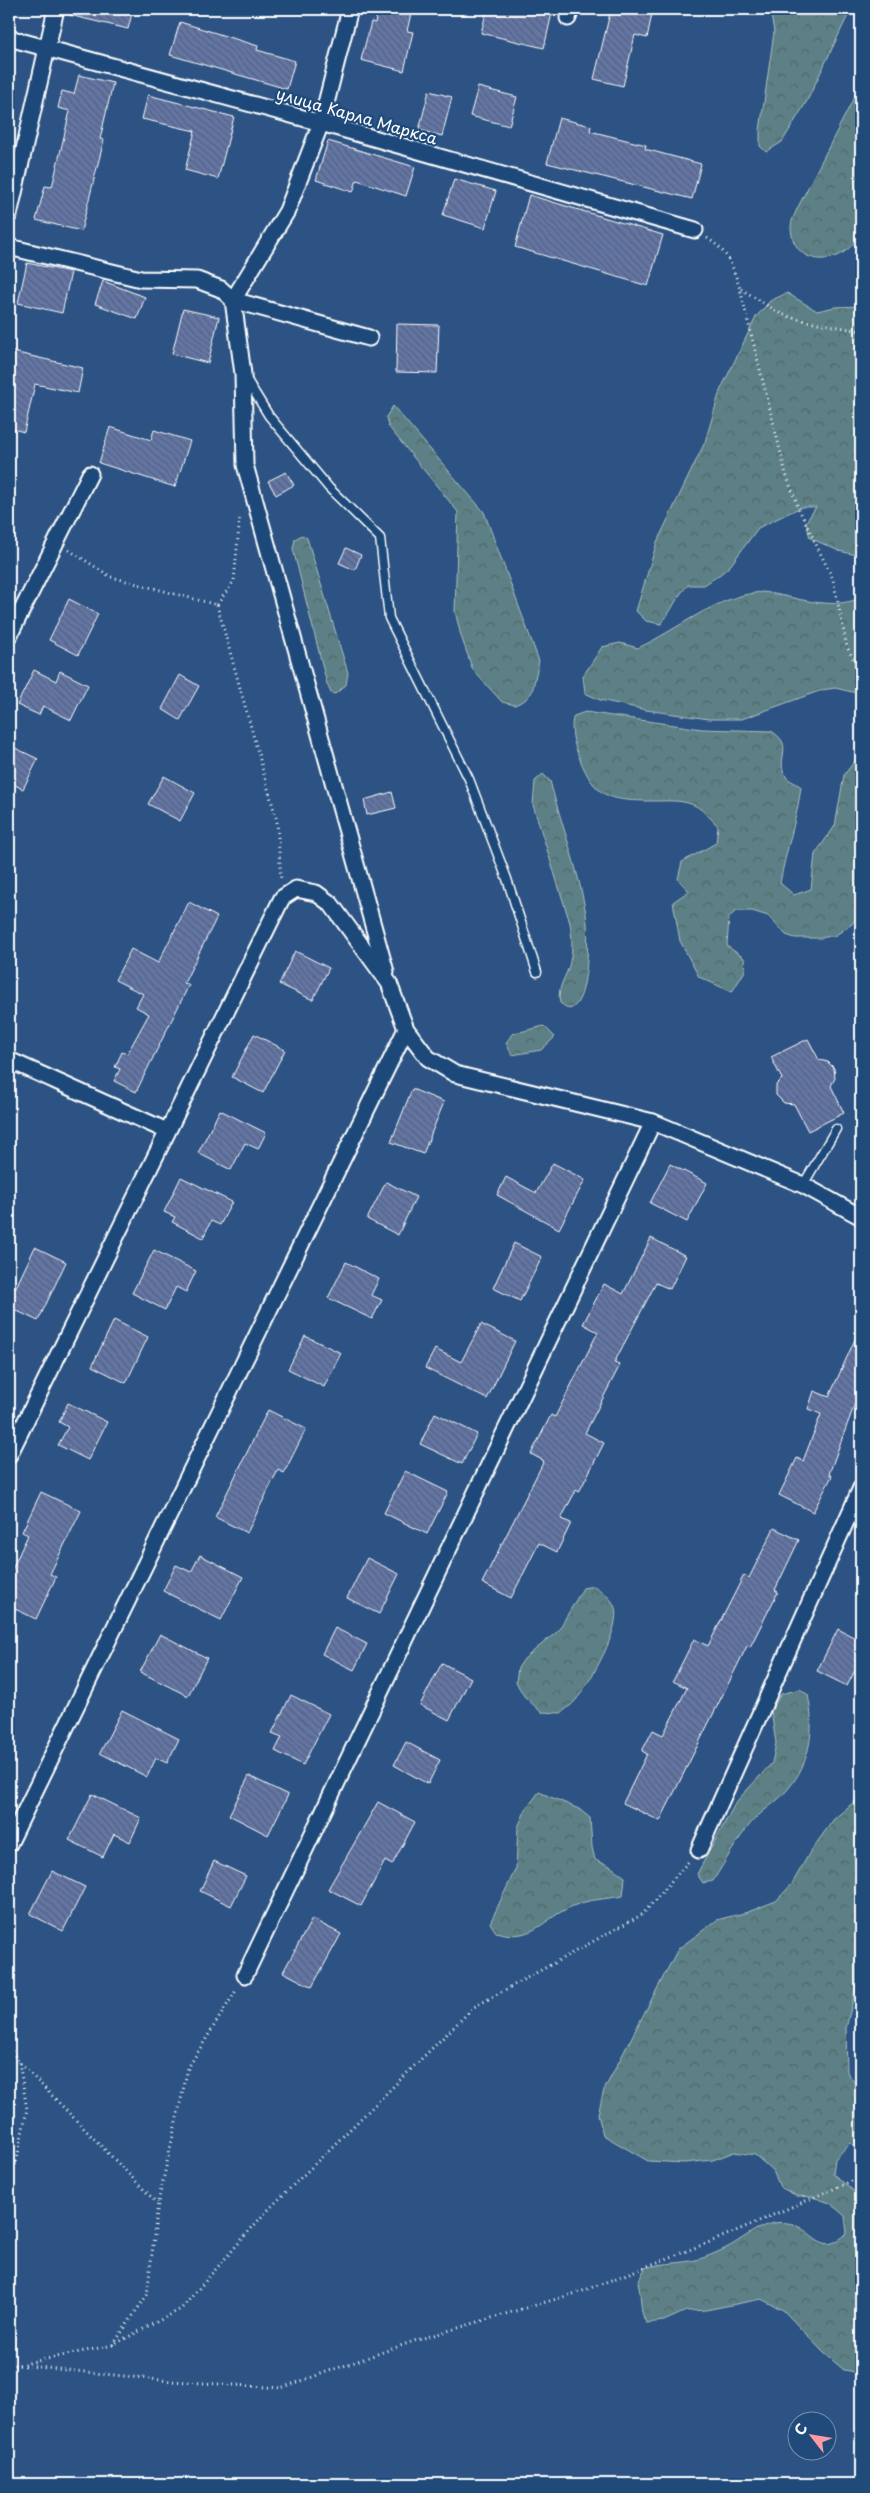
<svg xmlns="http://www.w3.org/2000/svg" width="870" height="2493" font-family="'Playpen Sans',sans-serif">
<defs>
<pattern id="forest-crowns" width="20" height="18" patternUnits="userSpaceOnUse" patternTransform="scale(1.25)"><rect width="20" height="18" fill="#5b8085"/><path d="M2 6a3 3 0 1 1 6 0M12 15a3 3 0 1 1 6 0" fill="none" stroke="#546668"/></pattern>
<pattern id="building-back-hatch" width="6" height="6" patternUnits="userSpaceOnUse" patternTransform="scale(1.25)"><rect width="6" height="6" fill="#6275a5"/><path d="M-1 5l2 2M0 0l6 6M5-1l2 2" fill="none" stroke="#576078"/></pattern>
</defs>
<rect width="100%" height="100%" fill="#2c5383"/>
<filter id="ink" filterUnits="userSpaceOnUse"><feTurbulence type="fractalNoise" baseFrequency=".02" numOctaves="2"/><feDisplacementMap in="SourceGraphic" scale="10" xChannelSelector="R" yChannelSelector="G"/><feConvolveMatrix kernelMatrix="1 2 1 2 8 2 1 2 1" color-interpolation-filters="sRGB"/></filter>
<g filter="url(#ink)">
<g fill="url(#forest-crowns)" stroke="#adc0c2">
<polygon points="774,9 851,9 807,101 782,142 766,152 760,146 760,130 774,32 771,15"/>
<path d="M861,84C861,118 861,153 861,187C861,200 864,217 861,229C849,268 792,271 791,227C791,221 795,214 797,209Z"/>
<path d="M787,293L817,311L835,307L861,306V556L839,551L810,538L806,522L816,507H801L758,528L730,566L718,576L704,585H688C676,597 672,611 661,624L646,621L636,611L657,542L705,442L720,391L756,317L770,301Z"/>
<polygon points="393,406 484,512 539,661 532,692 525,700 515,705 502,702 473,670 461,636 455,611 458,512 388,426 386,417"/>
<polygon points="302,535 307,538 348,673 346,685 335,694 331,693 327,684 293,549 295,539"/>
<path d="M763,592C797,597 828,611 861,598V694L835,688L822,690L742,719H709L646,710L600,700L585,693L583,676L602,647L620,643L638,648C679,629 717,595 763,592Z"/>
<path d="M585,712L702,729L771,731C797,746 773,759 787,778C790,781 798,784 801,787C797,819 786,850 780,883L794,895L811,889L815,854L835,826L844,775L861,753V912L852,924L836,935L821,938H795L786,935L768,916L752,911H736L729,917L727,946L744,958L745,971L732,992L699,977L680,941L673,902L689,891L678,879L682,862L716,843L718,826C710,818 701,807 691,804C680,800 668,801 657,801C607,801 594,799 576,749C573,741 570,723 574,716Z"/>
<path d="M543,774L550,781C561,823 579,871 586,914C589,931 590,1006 569,1009L560,1003C556,987 567,977 570,962C573,948 572,936 570,923L533,805L535,781Z"/>
<polygon points="544,1026 555,1037 541,1050 512,1055 506,1043 512,1034"/>
<path d="M594,1586C602,1591 610,1597 614,1605C624,1625 589,1684 576,1700C572,1705 566,1709 561,1713L541,1712L524,1696L516,1682L518,1668L524,1659L558,1631L583,1588Z"/>
<path d="M800,1689L808,1695C815,1728 811,1762 788,1789C778,1802 762,1810 751,1823C737,1840 725,1862 713,1881L703,1883L697,1874L736,1802L772,1763L776,1743L771,1711L781,1694Z"/>
<path d="M539,1792L579,1809L590,1818L592,1847L595,1860L610,1866L625,1877L623,1896C607,1899 589,1899 573,1906C543,1918 534,1943 496,1932L490,1923L516,1868L518,1827L526,1809Z"/>
<path d="M861,1796V1968L846,2028L847,2072L861,2092V2149L850,2143L835,2159L833,2174L861,2197V2373L844,2370L824,2353L783,2310L761,2299L706,2310L686,2311L664,2321L646,2323C639,2309 642,2297 638,2282L645,2268C662,2263 673,2264 690,2261C700,2260 713,2254 722,2250C745,2240 764,2216 792,2224C816,2232 822,2258 847,2233L845,2216L830,2203L813,2197L797,2196L780,2187L773,2171L755,2155L734,2152L713,2160L685,2163L648,2161L603,2135L598,2114L604,2090L678,1949L717,1920L748,1912L776,1901L792,1884L810,1852L834,1819Z"/>
</g>
<g fill="url(#building-back-hatch)" stroke="#fff">
<polygon points="69,9 133,9 128,29 69,15"/>
<polygon points="378,9 412,9 407,31 413,32 404,71 361,60 371,22 375,23"/>
<polygon points="487,9 536,9 552,13 544,48 481,33"/>
<polygon points="611,9 653,9 647,38 635,35 623,86 594,79"/>
<polygon points="180,22 258,46 257,50 295,61 287,89 170,55"/>
<polygon points="79,75 113,83 100,139 104,140 81,231 36,220 45,186 52,187 70,111 58,108 62,91 74,94"/>
<polygon points="478,87 517,97 509,126 470,116"/>
<polygon points="429,91 452,97 442,136 419,130"/>
<polygon points="148,95 234,117 218,179 185,170 195,131 142,119"/>
<polygon points="559,118 591,126 590,131 646,145 645,149 701,164 692,199 547,163"/>
<polygon points="328,141 415,167 406,196 357,180 353,192 316,180"/>
<polygon points="454,179 496,191 485,228 443,215"/>
<polygon points="529,195 663,235 648,286 515,247"/>
<polygon points="27,263 71,272 62,313 18,303"/>
<polygon points="103,281 145,297 137,319 95,304"/>
<polygon points="183,309 219,317 208,363 172,354"/>
<polygon points="397,324 439,325 437,373 396,372"/>
<polygon points="9,351 83,368 78,393 35,384 24,432 9,428"/>
<polygon points="110,427 151,440 154,430 190,441 175,487 99,463"/>
<polygon points="286,472 294,485 276,495 268,481"/>
<polygon points="346,548 361,555 355,570 339,563"/>
<polygon points="69,599 98,614 78,655 49,640"/>
<polygon points="34,670 56,681 60,671 88,685 71,720 43,706 39,715 17,705"/>
<polygon points="180,675 199,686 180,720 162,709"/>
<polygon points="9,745 38,759 23,789 9,782"/>
<polygon points="164,776 195,793 180,821 148,804"/>
<polygon points="392,792 396,808 367,815 364,800"/>
<polygon points="189,902 217,917 184,983 189,985 136,1092 114,1081 120,1069 115,1067 122,1052 127,1054 149,1014 136,1007 143,994 115,980 131,949 158,963"/>
<polygon points="295,951 329,968 313,1000 279,984"/>
<polygon points="254,1034 285,1050 263,1093 232,1077"/>
<polygon points="808,1039 819,1060 828,1062 834,1068 835,1078 831,1086 844,1113 808,1131 794,1104 784,1103 776,1095 776,1085 782,1079 771,1057"/>
<polygon points="412,1089 444,1102 423,1154 391,1142"/>
<polygon points="220,1110 266,1133 258,1149 245,1143 231,1170 198,1153"/>
<polygon points="553,1163 585,1180 559,1229 497,1195 506,1177 536,1193"/>
<polygon points="670,1164 707,1183 687,1222 650,1203"/>
<polygon points="181,1177 232,1202 220,1225 211,1221 203,1238 172,1222 175,1217 164,1212"/>
<polygon points="386,1182 416,1197 398,1235 367,1219"/>
<polygon points="651,1238 686,1256 670,1289 656,1283 614,1363 620,1365 585,1433 604,1443 579,1492 576,1490 561,1519 571,1523 557,1552 539,1543 511,1598 482,1583 544,1461 531,1454 551,1415 555,1417 598,1332 583,1324 604,1284 623,1294"/>
<polygon points="514,1243 542,1257 520,1301 493,1288"/>
<polygon points="35,1247 66,1262 38,1321 9,1307 9,1284 16,1287"/>
<polygon points="154,1250 196,1271 186,1292 176,1287 165,1310 132,1293"/>
<polygon points="346,1262 379,1279 371,1295 382,1300 372,1319 328,1298"/>
<polygon points="114,1320 148,1337 126,1383 92,1366"/>
<polygon points="481,1324 515,1341 487,1399 425,1368 435,1349 461,1362"/>
<polygon points="861,1326 861,1387 829,1474 832,1476 813,1512 779,1495 797,1458 803,1461 821,1414 808,1409 814,1391 829,1397"/>
<polygon points="305,1336 341,1353 324,1387 288,1369"/>
<polygon points="68,1403 107,1422 88,1460 58,1445 68,1427 59,1422"/>
<polygon points="268,1410 306,1429 284,1473 278,1470 247,1533 215,1517"/>
<polygon points="435,1413 477,1434 462,1464 420,1444"/>
<polygon points="405,1471 448,1492 427,1534 384,1513"/>
<polygon points="41,1492 81,1511 50,1574 56,1577 36,1619 9,1606 9,1576 28,1535 22,1532"/>
<polygon points="774,1528 799,1540 775,1590 778,1592 750,1647 747,1646 660,1821 623,1803 647,1754 642,1751 653,1730 663,1735 687,1688 673,1681 694,1639 708,1646 744,1575 749,1578"/>
<polygon points="200,1555 243,1577 221,1620 163,1591 176,1565 191,1572"/>
<polygon points="367,1558 399,1574 379,1614 347,1598"/>
<polygon points="335,1628 367,1644 354,1670 322,1654"/>
<polygon points="838,1629 861,1641 861,1659 847,1686 817,1671"/>
<polygon points="160,1634 207,1658 188,1696 140,1672"/>
<polygon points="442,1663 471,1678 449,1720 420,1705"/>
<polygon points="291,1695 329,1714 303,1765 275,1751 282,1737 272,1733"/>
<polygon points="122,1710 179,1739 167,1763 156,1758 147,1777 100,1753"/>
<polygon points="406,1742 440,1760 428,1784 394,1765"/>
<polygon points="249,1776 288,1795 268,1835 229,1815"/>
<polygon points="92,1794 141,1818 130,1842 114,1834 103,1857 69,1840"/>
<polygon points="378,1802 415,1822 392,1865 385,1861 361,1906 328,1889"/>
<polygon points="214,1861 246,1876 231,1906 200,1891"/>
<polygon points="52,1871 85,1887 63,1931 30,1914"/>
<polygon points="312,1919 341,1934 312,1987 283,1972"/>
</g>
<g fill="none" stroke-linecap="round" stroke-linejoin="round">
<defs>
<g id="service">
<polyline points="245,377 269,416 329,488 380,538 389,618 469,779 507,879 537,972"/>
<polyline points="803,1185 836,1129"/>
</g>
<g id="minor">
<polyline points="350,9 321,123 287,211 233,300 243,374 245,465 386,972"/>
<polyline points="568,18 571,9"/>
<polyline points="9,38 321,123 695,230"/>
<polyline points="9,215 56,9"/>
<polyline points="9,247 141,279 197,280 221,289 233,300 369,338"/>
<polyline points="9,636 90,474"/>
<polyline points="9,1060 167,1131"/>
<polyline points="9,1455 282,898 296,889 316,893 331,904 389,983 406,1029 428,1058 455,1074 653,1122 803,1185 861,1217"/>
<polyline points="9,1844 406,1029"/>
<polyline points="699,1850 861,1488"/>
<polyline points="245,1975 653,1122"/>
</g>
</defs>
<use href="#service" stroke="#fff" stroke-width="11"/>
<use href="#minor" stroke="#fff" stroke-width="19"/>
<g stroke="#fff" stroke-width="3" stroke-dasharray="1 4" stroke-linecap="butt">
<path d="M707,238C729,252 732,265 740,289L786,474L797,505L833,579L847,647L861,674"/>
<polyline points="741,289 781,314 801,320 861,331"/>
<polyline points="69,550 111,577 217,605 234,581 240,516"/>
<polyline points="217,605 277,821 281,881"/>
<polyline points="9,2047 19,2062 157,2203"/>
<polyline points="9,2169 17,2159 27,2109 19,2062"/>
<polyline points="113,2345 147,2295 158,2203 188,2068 237,1989"/>
<polyline points="9,2364 171,2381 281,2388 417,2340 580,2292 715,2240 861,2177"/>
<polyline points="9,2367 113,2345 181,2309 264,2214 474,2007 643,1914 688,1862"/>
</g>
<use href="#service" stroke="#1f4a7a" stroke-width="8"/>
<use href="#minor" stroke="#1f4a7a" stroke-width="15"/>
</g>
</g>
<g text-anchor="middle" dominant-baseline="central" stroke-width="4.5" stroke-linejoin="round" paint-order="stroke">
<g font-size="16" fill="#fff" stroke="#1f4a7a">
<text transform="translate(357 115) rotate(16)">улица Карла Маркса</text>
</g>
</g>
<rect width="870" height="2493" fill="none" stroke="#1f4a7a" stroke-width="30"/>
<rect x="15" y="15" width="840" height="2463" fill="none" stroke="#fff" stroke-width="2" filter="url(#ink)"/>
<g transform="translate(812 2436) rotate(301)"><circle r="24" fill="#1f4a7a" stroke="#7992af"/>
<path d="M0-4L9 19L0 12L-9 19Z" fill="#ff9aa2"/>
<text y="-8" font-size="14" font-weight="bold" text-anchor="middle" fill="#ffffff">С</text>
</g>
</svg>
